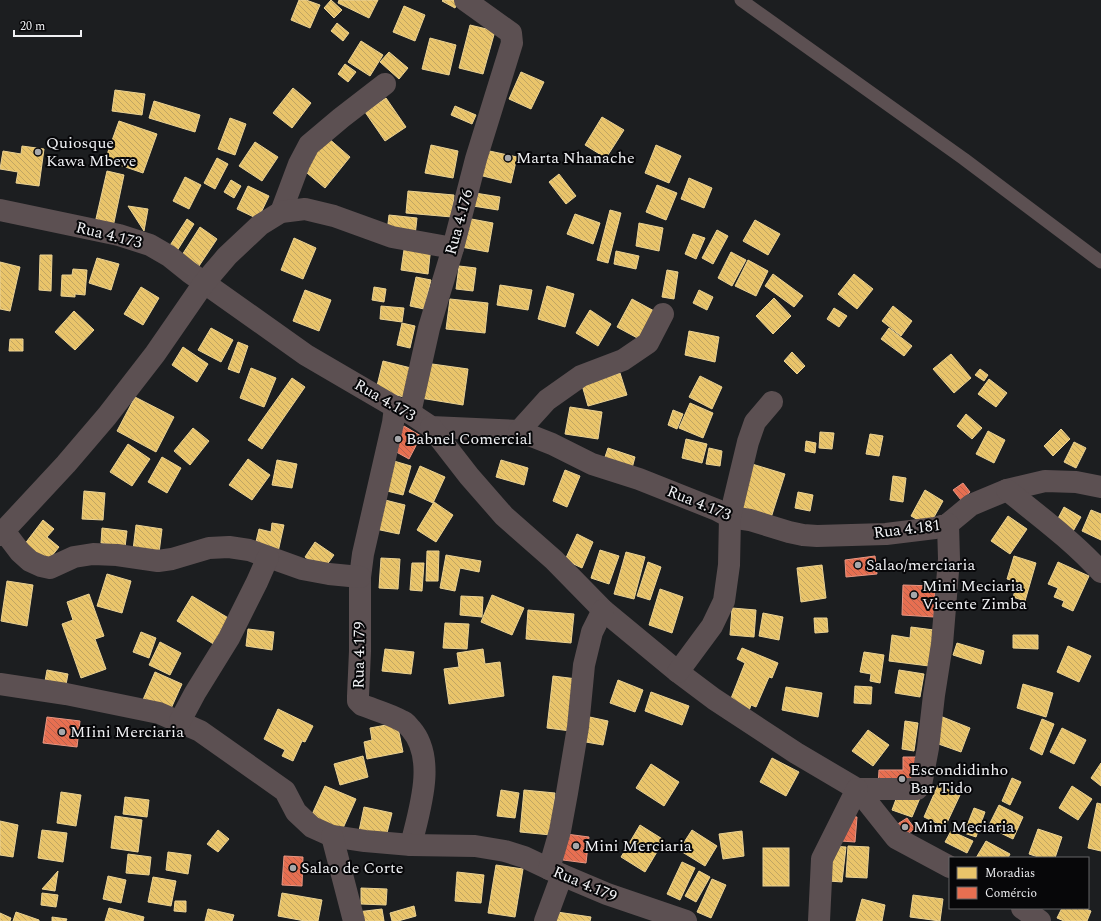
<svg xmlns="http://www.w3.org/2000/svg" width="1101" height="921" font-family="Spectral,serif">
<defs>
<pattern id="homes-back-hatch" width="6" height="6" patternUnits="userSpaceOnUse"><rect width="6" height="6" fill="#e9c46a"/><path d="M-1 5l2 2M0 0l6 6M5-1l2 2" fill="none" stroke="#c1a562"/></pattern>
<pattern id="shops-back-hatch" width="6" height="6" patternUnits="userSpaceOnUse"><rect width="6" height="6" fill="#e76f51"/><path d="M-1 5l2 2M0 0l6 6M5-1l2 2" fill="none" stroke="#b7634f"/></pattern>
</defs>
<rect width="100%" height="100%" fill="#1c1e20"/>
<g fill="url(#homes-back-hatch)" stroke="#ebd293">
<polygon points="299,0 306,0 320,5 310,28 291,20"/>
<polygon points="331,0 342,10 334,18 324,8"/>
<polygon points="339,0 378,0 369,18 338,3"/>
<polygon points="443,0 459,0 455,8 442,1"/>
<polygon points="404,6 425,15 415,41 393,32"/>
<polygon points="337,23 349,33 343,41 331,31"/>
<polygon points="470,25 495,31 483,74 459,68"/>
<polygon points="430,38 456,45 449,75 422,69"/>
<polygon points="361,41 383,55 370,76 348,62"/>
<polygon points="389,52 408,68 399,79 380,62"/>
<polygon points="345,64 356,72 348,82 338,74"/>
<polygon points="521,72 544,82 531,109 509,99"/>
<polygon points="293,88 311,103 292,128 273,113"/>
<polygon points="115,90 145,94 142,115 112,111"/>
<polygon points="386,98 406,127 385,141 365,112"/>
<polygon points="154,101 200,115 195,132 149,118"/>
<polygon points="455,106 476,115 472,124 451,115"/>
<polygon points="602,117 624,130 606,158 585,145"/>
<polygon points="230,118 246,124 235,155 218,149"/>
<polygon points="119,121 157,134 143,173 105,160"/>
<polygon points="327,137 350,157 325,188 301,168"/>
<polygon points="255,142 278,157 262,181 239,166"/>
<polygon points="431,145 458,151 453,178 425,173"/>
<polygon points="656,145 681,156 669,183 645,173"/>
<polygon points="22,146 44,149 39,186 16,183 18,172 0,169 3,151 21,154"/>
<polygon points="485,150 517,157 511,183 479,175"/>
<polygon points="217,158 228,164 215,189 204,183"/>
<polygon points="107,171 124,175 113,227 95,223"/>
<polygon points="559,174 576,196 566,204 549,182"/>
<polygon points="185,177 201,185 189,209 173,201"/>
<polygon points="689,178 712,188 704,208 681,199"/>
<polygon points="231,180 241,186 234,198 224,192"/>
<polygon points="657,185 677,193 666,220 646,212"/>
<polygon points="248,186 269,196 258,219 237,209"/>
<polygon points="408,191 454,195 452,217 406,213"/>
<polygon points="475,193 500,197 498,210 473,206"/>
<polygon points="128,206 148,209 144,231"/>
<polygon points="610,210 621,213 608,263 597,260"/>
<polygon points="575,214 600,223 593,244 567,234"/>
<polygon points="389,215 417,218 415,236 387,232"/>
<polygon points="466,218 493,223 488,252 461,247"/>
<polygon points="187,219 194,224 175,254 167,250"/>
<polygon points="755,220 780,234 768,255 743,241"/>
<polygon points="639,223 663,228 659,251 636,246"/>
<polygon points="200,227 217,239 199,266 182,255"/>
<polygon points="717,230 728,236 713,264 702,258"/>
<polygon points="693,234 705,238 696,259 685,254"/>
<polygon points="294,238 316,248 303,279 281,270"/>
<polygon points="405,243 431,246 428,274 401,270"/>
<polygon points="616,251 639,256 636,269 614,264"/>
<polygon points="731,252 746,260 732,286 718,278"/>
<polygon points="40,255 52,255 51,291 39,290"/>
<polygon points="97,258 119,264 111,290 89,283"/>
<polygon points="748,260 768,271 756,296 735,286"/>
<polygon points="0,262 20,267 10,311 0,309"/>
<polygon points="459,266 476,268 473,291 456,289"/>
<polygon points="73,269 87,270 85,295 75,294 75,297 61,296 62,275 72,275"/>
<polygon points="667,270 678,272 674,299 662,297"/>
<polygon points="773,274 803,296 794,307 765,286"/>
<polygon points="854,274 873,289 857,309 838,294"/>
<polygon points="416,277 431,280 424,309 410,306"/>
<polygon points="500,285 532,290 528,310 497,305"/>
<polygon points="547,286 574,294 565,327 538,319"/>
<polygon points="141,287 159,298 143,325 124,314"/>
<polygon points="374,287 386,289 384,302 372,300"/>
<polygon points="305,290 331,300 319,331 293,321"/>
<polygon points="699,290 713,297 707,310 693,303"/>
<polygon points="774,298 791,316 773,334 756,316"/>
<polygon points="450,299 488,303 485,333 446,329"/>
<polygon points="632,299 656,312 641,340 617,327"/>
<polygon points="381,306 404,308 402,322 380,319"/>
<polygon points="893,306 912,321 901,336 882,321"/>
<polygon points="834,308 847,316 839,327 827,319"/>
<polygon points="590,310 611,324 598,346 576,333"/>
<polygon points="74,311 94,330 75,350 55,332"/>
<polygon points="402,323 415,326 410,348 397,345"/>
<polygon points="211,328 233,340 221,362 198,350"/>
<polygon points="889,328 912,346 904,356 881,339"/>
<polygon points="689,331 719,337 715,362 685,355"/>
<polygon points="10,339 23,339 23,351 9,351"/>
<polygon points="238,342 248,346 239,373 228,369"/>
<polygon points="183,347 208,364 197,382 172,365"/>
<polygon points="792,352 805,366 797,374 784,361"/>
<polygon points="951,354 971,378 954,393 933,369"/>
<polygon points="383,361 411,368 404,397 376,390"/>
<polygon points="425,363 468,369 463,405 420,398"/>
<polygon points="251,368 276,378 264,407 240,398"/>
<polygon points="980,369 988,375 984,381 975,375"/>
<polygon points="620,373 627,395 588,406 582,385"/>
<polygon points="700,376 722,387 712,409 689,397"/>
<polygon points="292,378 305,387 262,449 248,440"/>
<polygon points="989,379 1007,393 996,407 978,394"/>
<polygon points="135,397 174,417 156,452 117,431"/>
<polygon points="690,403 713,413 703,438 679,428"/>
<polygon points="570,407 602,412 598,439 565,434"/>
<polygon points="673,410 683,414 677,429 668,425"/>
<polygon points="966,414 982,428 972,439 957,426"/>
<polygon points="193,428 209,441 190,465 174,451"/>
<polygon points="1061,429 1070,439 1053,456 1044,446"/>
<polygon points="988,431 1005,440 994,463 976,454"/>
<polygon points="820,432 834,433 832,449 819,448"/>
<polygon points="870,434 883,436 879,456 866,454"/>
<polygon points="686,439 707,444 702,463 682,458"/>
<polygon points="806,441 816,443 815,453 805,451"/>
<polygon points="1074,442 1086,448 1076,468 1064,462"/>
<polygon points="128,444 150,459 132,486 110,472"/>
<polygon points="608,448 635,457 631,472 603,463"/>
<polygon points="709,448 722,451 720,466 706,464"/>
<polygon points="162,457 181,468 167,493 148,482"/>
<polygon points="248,459 270,475 252,500 229,485"/>
<polygon points="387,459 411,466 403,495 379,489"/>
<polygon points="277,460 297,464 292,488 272,485"/>
<polygon points="501,460 528,468 524,485 496,477"/>
<polygon points="752,464 785,474 770,521 738,511"/>
<polygon points="420,466 445,477 433,503 409,492"/>
<polygon points="565,470 580,476 567,507 553,501"/>
<polygon points="893,476 906,478 903,502 890,500"/>
<polygon points="925,490 943,501 929,526 911,516"/>
<polygon points="84,491 105,493 103,520 82,519"/>
<polygon points="798,492 813,495 810,511 795,508"/>
<polygon points="377,498 405,505 399,534 371,528"/>
<polygon points="434,502 453,515 436,542 417,530"/>
<polygon points="1064,507 1081,517 1071,535 1054,526"/>
<polygon points="1091,510 1101,514 1101,540 1082,531"/>
<polygon points="1008,516 1027,529 1010,554 991,541"/>
<polygon points="43,520 54,529 47,537 59,547 47,562 24,545"/>
<polygon points="272,523 284,525 278,552 255,546 259,529 271,532"/>
<polygon points="136,525 162,529 159,553 133,550"/>
<polygon points="102,528 127,531 125,547 101,543"/>
<polygon points="577,534 593,542 582,568 565,560"/>
<polygon points="315,542 334,555 323,570 305,557"/>
<polygon points="600,550 619,556 609,584 591,578"/>
<polygon points="427,551 439,551 438,581 426,581"/>
<polygon points="626,552 645,557 634,599 614,594"/>
<polygon points="446,555 481,561 479,572 460,568 455,591 440,588"/>
<polygon points="1014,556 1036,563 1025,601 1013,597 1018,582 1007,579"/>
<polygon points="381,558 400,559 398,589 379,588"/>
<polygon points="648,562 661,567 650,600 637,596"/>
<polygon points="1058,562 1089,576 1073,611 1062,606 1064,601 1054,597 1058,588 1048,584"/>
<polygon points="412,563 424,563 422,591 410,590"/>
<polygon points="822,565 826,598 801,602 797,568"/>
<polygon points="107,574 131,581 122,613 97,606"/>
<polygon points="7,581 33,585 27,626 1,621"/>
<polygon points="660,589 683,597 672,633 649,625"/>
<polygon points="89,594 104,636 95,639 106,669 81,678 62,624 73,620 67,602"/>
<polygon points="492,595 524,608 512,635 481,622"/>
<polygon points="192,596 230,619 215,645 177,621"/>
<polygon points="461,596 483,597 482,617 460,615"/>
<polygon points="732,608 756,610 754,637 730,635"/>
<polygon points="528,610 574,614 571,643 526,639"/>
<polygon points="763,613 783,617 779,640 759,636"/>
<polygon points="814,618 827,618 828,632 815,633"/>
<polygon points="445,623 469,624 467,649 443,648"/>
<polygon points="911,627 934,630 929,666 889,661 892,635 910,638"/>
<polygon points="248,629 274,632 272,650 246,646"/>
<polygon points="141,632 156,638 149,658 133,652"/>
<polygon points="1013,635 1038,635 1038,649 1013,648"/>
<polygon points="160,642 181,653 170,675 149,665"/>
<polygon points="957,643 984,651 981,664 953,655"/>
<polygon points="1068,646 1091,656 1079,682 1057,672"/>
<polygon points="742,648 778,663 772,678 769,677 756,707 751,705 748,714 730,701 745,663 737,659"/>
<polygon points="385,649 414,652 411,674 382,671"/>
<polygon points="483,649 485,664 500,662 504,696 449,704 444,669 459,667 457,653"/>
<polygon points="864,652 884,655 880,683 870,681 871,674 860,672"/>
<polygon points="47,670 68,674 65,690 44,687"/>
<polygon points="899,670 924,674 920,697 895,693"/>
<polygon points="155,672 182,684 169,713 142,702"/>
<polygon points="553,676 577,679 571,731 547,728"/>
<polygon points="618,680 643,690 635,712 610,703"/>
<polygon points="1023,684 1053,693 1046,717 1017,708"/>
<polygon points="855,686 872,687 871,704 854,703"/>
<polygon points="786,687 822,693 818,717 782,710"/>
<polygon points="651,692 689,706 682,725 645,711"/>
<polygon points="278,709 313,726 305,742 302,741 293,761 282,756 285,750 264,739"/>
<polygon points="585,716 608,721 603,745 580,741"/>
<polygon points="940,716 970,728 961,752 930,741"/>
<polygon points="1042,719 1054,724 1042,755 1030,749"/>
<polygon points="905,721 918,723 914,751 902,749"/>
<polygon points="397,723 403,752 367,759 364,742 372,740 370,728"/>
<polygon points="1062,728 1086,740 1074,764 1050,752"/>
<polygon points="868,730 889,745 873,766 852,751"/>
<polygon points="363,756 368,777 340,785 334,764"/>
<polygon points="772,758 799,772 786,796 760,782"/>
<polygon points="1101,763 1101,786 1091,778"/>
<polygon points="651,764 679,782 664,806 636,788"/>
<polygon points="1012,778 1021,782 1010,805 1002,801"/>
<polygon points="938,785 960,795 945,827 924,817"/>
<polygon points="325,786 356,799 340,835 309,821"/>
<polygon points="1072,786 1092,799 1078,820 1059,808"/>
<polygon points="501,790 519,793 515,818 497,816"/>
<polygon points="524,790 555,793 551,835 520,832"/>
<polygon points="899,791 920,798 912,817 892,810"/>
<polygon points="61,792 81,795 76,826 57,823"/>
<polygon points="125,797 149,800 147,817 123,814"/>
<polygon points="1097,803 1101,804 1101,851 1088,848"/>
<polygon points="999,805 1023,817 1013,839 988,827"/>
<polygon points="364,807 392,813 386,837 359,831"/>
<polygon points="974,808 985,812 976,837 964,833"/>
<polygon points="115,816 142,820 138,852 111,848"/>
<polygon points="0,821 18,825 13,857 0,855"/>
<polygon points="640,825 664,840 645,872 621,857"/>
<polygon points="1038,829 1062,837 1055,858 1041,858 1029,854"/>
<polygon points="42,830 67,833 63,862 38,858"/>
<polygon points="218,830 229,839 218,852 207,844"/>
<polygon points="692,830 717,846 705,866 679,850"/>
<polygon points="742,831 744,856 723,859 719,834"/>
<polygon points="951,831 973,841 967,853 945,842"/>
<polygon points="986,841 1010,854 1008,858 976,858"/>
<polygon points="832,846 846,847 842,882 829,881"/>
<polygon points="848,846 869,847 867,878 846,877"/>
<rect x="763" y="848" width="26" height="38"/>
<polygon points="168,852 191,855 188,874 166,870"/>
<polygon points="128,854 151,857 149,875 126,873"/>
<polygon points="682,862 695,868 680,900 667,894"/>
<polygon points="496,865 523,869 515,917 488,913"/>
<polygon points="58,871 55,891 42,889"/>
<polygon points="699,871 710,877 696,902 685,896"/>
<polygon points="457,872 484,875 481,903 455,901"/>
<polygon points="108,876 126,880 121,903 103,899"/>
<polygon points="153,877 176,881 171,906 148,902"/>
<polygon points="712,879 726,885 711,918 697,912"/>
<polygon points="361,888 387,889 386,905 361,904"/>
<polygon points="42,893 58,895 56,907 41,905"/>
<polygon points="282,893 322,900 318,921 305,921 278,916"/>
<polygon points="913,895 943,899 940,921 910,917"/>
<polygon points="862,899 885,905 882,921 856,921"/>
<polygon points="175,901 186,901 186,912 174,911"/>
<polygon points="414,906 416,916 398,921 392,921 390,913"/>
<polygon points="109,908 144,917 143,921 105,921"/>
<polygon points="1062,908 1084,908 1091,911 1087,921 1064,921 1057,918"/>
<polygon points="208,909 234,915 232,921 205,921"/>
<polygon points="382,909 384,921 358,921 357,912"/>
<polygon points="16,912 39,920 39,921 13,921"/>
<polygon points="557,912 591,917 590,921 556,921"/>
<polygon points="0,913 11,918 10,921 0,921"/>
<polygon points="52,917 67,919 66,921 52,921"/>
</g>
<g fill="url(#shops-back-hatch)" stroke="#ea9682">
<polygon points="404,426 421,436 409,459 391,449"/>
<polygon points="963,483 970,492 961,500 953,490"/>
<polygon points="875,556 877,574 846,577 845,560"/>
<polygon points="903,585 935,586 934,617 902,615"/>
<polygon points="47,717 80,721 77,747 43,743"/>
<polygon points="903,757 916,757 916,787 878,787 879,770 903,770"/>
<polygon points="838,815 857,817 855,842 841,841"/>
<polygon points="907,818 915,829 904,836 896,825"/>
<polygon points="566,834 589,837 586,863 563,860"/>
<polygon points="284,856 303,857 302,886 282,885"/>
</g>
<g fill="none" stroke-linecap="round" stroke-linejoin="round">
<polyline stroke="#5c5052" stroke-width="13" points="741,0 964,159 1101,262"/>
<g stroke="#5c5052" stroke-width="22">
<polyline points="0,210 119,235 150,245 169,256 189,272 306,355 395,407 410,413 431,427 519,431 552,444 592,464 639,479 717,510 730,517 750,520 789,532 803,535 817,536 886,534 935,528 948,524 971,505 1007,490 1045,481 1076,482 1101,487"/>
<polyline points="281,212 299,164 309,145 341,118 385,84"/>
<path d="M395,407L393,423L363,554L360,577V651L358,696V701L362,705C375,710 390,714 402,721C406,722 408,726 411,729C437,759 419,811 411,845"/>
<polyline points="410,413 429,328 453,248 476,159 512,43 511,33 465,0"/>
<polyline points="431,427 469,476 504,516 554,560 603,610 678,672 714,699 796,753 857,789 896,838 950,867"/>
<polyline points="519,431 547,400 581,376 623,360 648,343 663,314"/>
<path d="M1007,490C1039,516 1073,541 1101,572"/>
<polyline points="4,531 20,552 30,561 41,566 50,568 74,557 93,554 117,555 158,561 172,559 209,548 229,547 249,550 302,569 329,574 360,577"/>
<polyline points="0,535 66,464 107,416 155,354 204,283 227,256 260,225 281,212 305,209 334,216 392,237 453,248"/>
<polyline points="678,672 712,626 724,601 729,565 730,517 748,442 755,422 772,402"/>
<polyline points="0,684 66,694 159,713 200,731 285,791 296,812 312,827 332,836 365,841 411,845 475,846 505,851 524,857 562,875 607,894 686,921"/>
<polyline points="180,721 195,693 229,638 257,582 268,557"/>
<polyline points="857,789 917,789 921,785 928,748 934,695 942,644 949,559 948,524"/>
<polyline points="332,836 354,921"/>
<polyline points="549,869 560,831 567,793 578,727 584,665 592,632 603,610"/>
<polyline points="1022,908 1040,921"/>
<polyline points="545,921 562,875"/>
<polyline points="819,921 822,859 857,789"/>
</g>
</g>
<g fill="#a6a7aa" stroke="#070709" stroke-width="1.5">
<circle cx="38" cy="152" r="4"/>
<circle cx="508" cy="158" r="4"/>
<circle cx="398" cy="439" r="4"/>
<circle cx="858" cy="565" r="4"/>
<circle cx="914" cy="595" r="4"/>
<circle cx="62" cy="732" r="4"/>
<circle cx="902" cy="779" r="4"/>
<circle cx="905" cy="827" r="4"/>
<circle cx="576" cy="846" r="4"/>
<circle cx="293" cy="868" r="4"/>
</g>
<g text-anchor="middle" dominant-baseline="central" stroke-width="4" stroke-linejoin="round" paint-order="stroke">
<g font-size="16" fill="#f0f1f4" stroke="#070709" text-anchor="start">
<text x="46" y="143">Quiosque<tspan x="46" dy="18">Kawa Mbeve</tspan></text>
<text x="516" y="158">Marta Nhanache</text>
<text x="406" y="439">Babnel Comercial</text>
<text x="866" y="565">Salao/merciaria</text>
<text x="922" y="586">Mini Meciaria<tspan x="922" dy="18">Vicente Zimba</tspan></text>
<text x="70" y="732">MIini Merciaria</text>
<text x="910" y="770">Escondidinho<tspan x="910" dy="18">Bar Tido</tspan></text>
<text x="913" y="827">Mini Meciaria</text>
<text x="584" y="846">Mini Merciaria</text>
<text x="301" y="868">Salao de Corte</text>
</g>
<g font-size="16" fill="#f0f1f4" stroke="#070709">
<text transform="translate(459 222) rotate(-75)">Rua 4.176</text>
<text transform="translate(109 235) rotate(14)">Rua 4.173</text>
<text transform="translate(385 400) rotate(30)">Rua 4.173</text>
<text transform="translate(699 503) rotate(22)">Rua 4.173</text>
<text transform="translate(907 529) rotate(-7)">Rua 4.181</text>
<text transform="translate(359 655) rotate(-89)">Rua 4.179</text>
<text transform="translate(585 884) rotate(23)">Rua 4.179</text>
</g>
</g>
<rect x="949" y="857" width="140" height="52" fill="#070709" stroke="#646567"/>
<rect x="957" y="867" width="20" height="12" fill="#e9c46a" stroke="#646567"/>
<text x="985" y="877" font-size="12" fill="#f0f1f4">Moradias</text>
<rect x="957" y="887" width="20" height="12" fill="#e76f51" stroke="#646567"/>
<text x="985" y="897" font-size="12" fill="#f0f1f4">Comércio</text>
<path d="M14 30v6h67v-6" fill="none" stroke="#f0f1f4" stroke-width="2"/>
<text x="20" y="30" font-size="12" fill="#f0f1f4" stroke="#070709" stroke-width="3" paint-order="stroke">20 m</text>
</svg>
